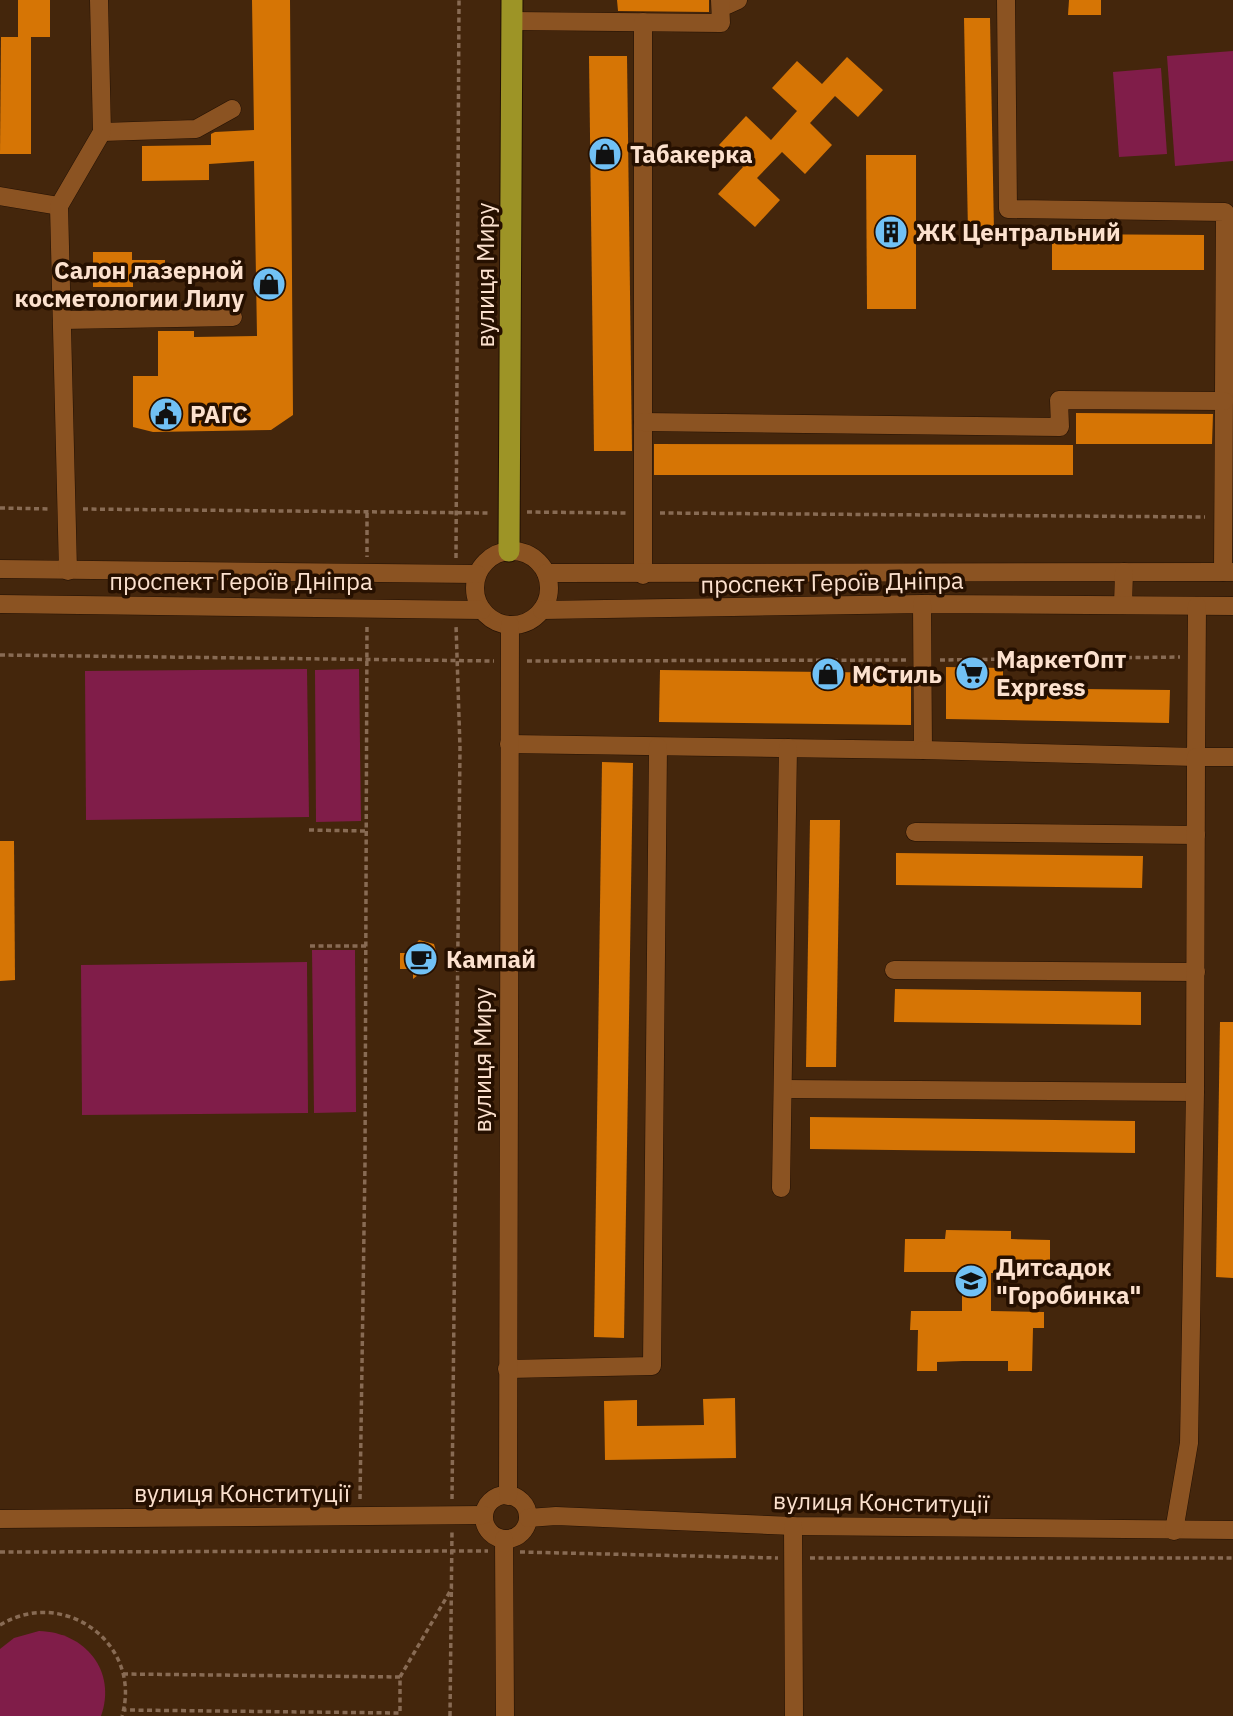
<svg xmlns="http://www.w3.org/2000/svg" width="1233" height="1716" font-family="'IBM Plex Sans',sans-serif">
<rect width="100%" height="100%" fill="#44260c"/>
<g fill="#801d49">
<polygon points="1233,51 1233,161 1175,166 1167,56"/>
<polygon points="1161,68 1167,154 1119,157 1113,72"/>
<polygon points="307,669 309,817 86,820 85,671"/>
<polygon points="359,669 361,821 316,822 315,670"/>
<polygon points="312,950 355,950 356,1112 314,1113"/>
<polygon points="307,962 308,1113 82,1115 81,965"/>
<path d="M39,1631C85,1632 117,1671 101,1716H0V1649L14,1638Z"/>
</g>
<g fill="#d67505">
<rect x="18" y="0" width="32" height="37"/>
<polygon points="252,0 290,0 293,415 271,430 153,432 133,427 133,376 158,376 158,331 194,331 194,337 257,336 254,161 209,164 209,180 142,181 142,146 211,145 211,134 215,132 254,130"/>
<polygon points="617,0 709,0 709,12 618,11"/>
<polygon points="1069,0 1101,0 1101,15 1068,15"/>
<polygon points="964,18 990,18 994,232 968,233"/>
<polygon points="1,37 31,37 31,154 0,154"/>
<polygon points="589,56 627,56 632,451 594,451"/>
<polygon points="847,57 883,90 858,117 835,96 810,123 832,145 805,174 782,152 757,178 780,200 755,227 718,194 743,167 719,145 746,116 771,140 797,111 772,88 797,61 822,84"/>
<polygon points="866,155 916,155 916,309 867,309"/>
<polygon points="1052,234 1204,235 1204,270 1052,270"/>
<polygon points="93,252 132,252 132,260 165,260 165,278 133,278 133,287 93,287"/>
<polygon points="1076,413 1213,414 1212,444 1076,444"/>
<polygon points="654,444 1073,445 1073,475 654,475"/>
<polygon points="946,667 1003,668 1003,688 1170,690 1169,723 946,719"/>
<polygon points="660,670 911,673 911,725 659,722"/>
<polygon points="602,762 633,763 624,1338 594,1337"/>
<polygon points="810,820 840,820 836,1067 806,1067"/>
<polygon points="0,841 14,841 15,980 0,981"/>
<polygon points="896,853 1143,856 1142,888 896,885"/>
<polygon points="419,940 434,944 437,955 433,963 413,979 413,969 400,969 400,953 408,953"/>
<polygon points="895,989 1141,992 1141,1025 894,1022"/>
<polygon points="1220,1022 1233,1022 1233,1278 1216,1277"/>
<polygon points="810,1117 1135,1121 1135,1153 810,1149"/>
<polygon points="946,1230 1011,1231 1011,1239 1050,1240 1050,1273 991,1273 991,1311 1044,1312 1044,1328 1033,1328 1032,1371 1008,1371 1008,1361 963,1361 937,1362 937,1371 917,1371 918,1330 910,1330 911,1311 962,1311 962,1272 904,1272 905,1239 945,1239"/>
<polygon points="735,1398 736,1458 605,1460 604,1401 637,1400 637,1426 704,1425 703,1399"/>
</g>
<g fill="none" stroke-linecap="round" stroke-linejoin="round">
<defs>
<g id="minor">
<polyline points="724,0 727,5 738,0"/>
<polyline points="1006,0 1008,209 1225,212 1223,572"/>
<polyline points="512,21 721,23 720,0"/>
<polyline points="643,22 643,575"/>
<polyline points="102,132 196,129 232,109"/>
<polyline points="0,196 59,206"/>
<polyline points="62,320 233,317"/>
<polyline points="643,422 1060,427 1059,400 1224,401"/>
<circle cx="512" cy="588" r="37"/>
<polyline points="0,569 477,574"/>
<polyline points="68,571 59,206 102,132 99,0"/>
<polyline points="546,573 1232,572"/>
<polyline points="0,604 482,610"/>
<polyline points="1123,605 1124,572"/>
<polyline points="542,610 922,604 1233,606"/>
<polyline points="509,744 923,750 922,604"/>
<polyline points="923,750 1196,757 1197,606"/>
<polyline points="915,832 1196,835"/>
<polyline points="894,970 1196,972"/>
<polyline points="784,1089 1195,1092"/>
<polyline points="781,1188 788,748"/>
<polyline points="507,1369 652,1366 658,747"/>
<circle cx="506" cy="1517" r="22"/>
<polyline points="508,1496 510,625"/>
<polyline points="528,1518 556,1516 793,1526 1233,1530"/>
<polyline points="0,1519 484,1515"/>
<polyline points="793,1526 794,1716"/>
<polyline points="1174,1531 1189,1443 1195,1092 1196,757 1233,757"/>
<polyline points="504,1539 505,1716"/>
</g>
<polyline id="major" points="509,551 512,0"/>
</defs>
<use href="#minor" stroke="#231104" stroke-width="19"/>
<use href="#major" stroke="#231104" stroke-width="23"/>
<g stroke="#886b54" stroke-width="3.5" stroke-dasharray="5 3.5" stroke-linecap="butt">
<polyline points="0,508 50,509"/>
<polyline points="83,509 491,513"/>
<polyline points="527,512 628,513"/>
<polyline points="367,513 367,557"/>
<polyline points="660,513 1205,517"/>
<polyline points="456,558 459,0"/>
<polyline points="0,655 494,661"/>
<polyline points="940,660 1180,657"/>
<polyline points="527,661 907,660"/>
<polyline points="309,830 367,831"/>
<polyline points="310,946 366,946"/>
<polyline points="360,1499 365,1163 367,624"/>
<polyline points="452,1499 460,748 456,625"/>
<polyline points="0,1552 488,1551"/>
<polyline points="520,1552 778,1558"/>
<polyline points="810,1558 1233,1558"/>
<path d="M0,1625C64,1586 143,1644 122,1716"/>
<polyline points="123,1674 400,1677 400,1713 124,1710"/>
<polyline points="400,1677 452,1588"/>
<polyline points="450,1716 452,1531"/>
</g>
<use href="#minor" stroke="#8b5322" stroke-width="18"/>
<use href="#major" stroke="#9d9426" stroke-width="21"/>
</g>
<defs>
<symbol id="shop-disc" viewBox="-11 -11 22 22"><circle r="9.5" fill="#71c1f5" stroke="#261000"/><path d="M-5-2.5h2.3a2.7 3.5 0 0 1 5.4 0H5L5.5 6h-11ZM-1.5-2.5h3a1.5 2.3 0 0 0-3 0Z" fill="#111"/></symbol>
<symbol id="building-disc" viewBox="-11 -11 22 22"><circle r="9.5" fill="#71c1f5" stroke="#261000"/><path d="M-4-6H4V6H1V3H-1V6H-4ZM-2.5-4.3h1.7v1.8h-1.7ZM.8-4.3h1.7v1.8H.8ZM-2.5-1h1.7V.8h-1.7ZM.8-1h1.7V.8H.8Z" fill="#111"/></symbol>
<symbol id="civic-disc" viewBox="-11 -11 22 22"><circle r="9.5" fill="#71c1f5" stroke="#261000"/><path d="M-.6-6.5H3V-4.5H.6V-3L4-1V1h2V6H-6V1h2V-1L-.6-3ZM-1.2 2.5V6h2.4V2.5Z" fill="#111"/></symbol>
<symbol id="supermarket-disc" viewBox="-11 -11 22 22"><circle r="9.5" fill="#71c1f5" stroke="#261000"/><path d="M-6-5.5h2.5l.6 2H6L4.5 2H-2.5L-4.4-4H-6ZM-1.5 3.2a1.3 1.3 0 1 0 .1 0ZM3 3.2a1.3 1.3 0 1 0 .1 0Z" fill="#111"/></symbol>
<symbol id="cafe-disc" viewBox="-11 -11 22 22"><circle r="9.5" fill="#71c1f5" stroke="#261000"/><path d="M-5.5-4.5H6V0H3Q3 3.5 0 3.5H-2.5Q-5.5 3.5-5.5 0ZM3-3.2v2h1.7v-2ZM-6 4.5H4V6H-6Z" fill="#111"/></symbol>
<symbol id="school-disc" viewBox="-11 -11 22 22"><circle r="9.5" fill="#71c1f5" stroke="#261000"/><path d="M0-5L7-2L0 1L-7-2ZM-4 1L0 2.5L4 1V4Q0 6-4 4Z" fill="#111"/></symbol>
</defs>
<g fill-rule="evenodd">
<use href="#shop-disc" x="586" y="135" width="38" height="38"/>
<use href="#building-disc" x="872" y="213" width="38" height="38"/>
<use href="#shop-disc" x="250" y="265" width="38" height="38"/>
<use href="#civic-disc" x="147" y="395" width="38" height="38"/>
<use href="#supermarket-disc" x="953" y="654" width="38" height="38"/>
<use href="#shop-disc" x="809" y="655" width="38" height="38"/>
<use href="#cafe-disc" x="402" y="940" width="38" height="38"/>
<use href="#school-disc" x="952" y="1262" width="38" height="38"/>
</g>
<g text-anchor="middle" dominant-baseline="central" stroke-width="7" stroke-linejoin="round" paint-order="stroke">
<g font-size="24" font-weight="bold" fill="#fce1ce" stroke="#261000" text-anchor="start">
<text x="630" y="154">Табакерка</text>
<text x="916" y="232">ЖК Центральний</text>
<text x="244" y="270" text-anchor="end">Салон лазерной<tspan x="244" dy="28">косметологии Лилу</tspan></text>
<text x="190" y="414">РАГС</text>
<text x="996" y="659">МаркетОпт<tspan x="996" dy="28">Express</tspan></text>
<text x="852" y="674">МСтиль</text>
<text x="446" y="959">Кампай</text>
<text x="996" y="1267">Дитсадок<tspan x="996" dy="28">"Горобинка"</tspan></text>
</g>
<g font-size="24" fill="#fce1ce" stroke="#261000">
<text transform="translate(485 275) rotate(-90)">вулиця Миру</text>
<text x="241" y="581">проспект Героїв Дніпра</text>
<text transform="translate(832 582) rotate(-1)">проспект Героїв Дніпра</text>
<text transform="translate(482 1060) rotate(-90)">вулиця Миру</text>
<text x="242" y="1493">вулиця Конституції</text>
<text transform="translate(881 1502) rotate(1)">вулиця Конституції</text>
</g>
</g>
</svg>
